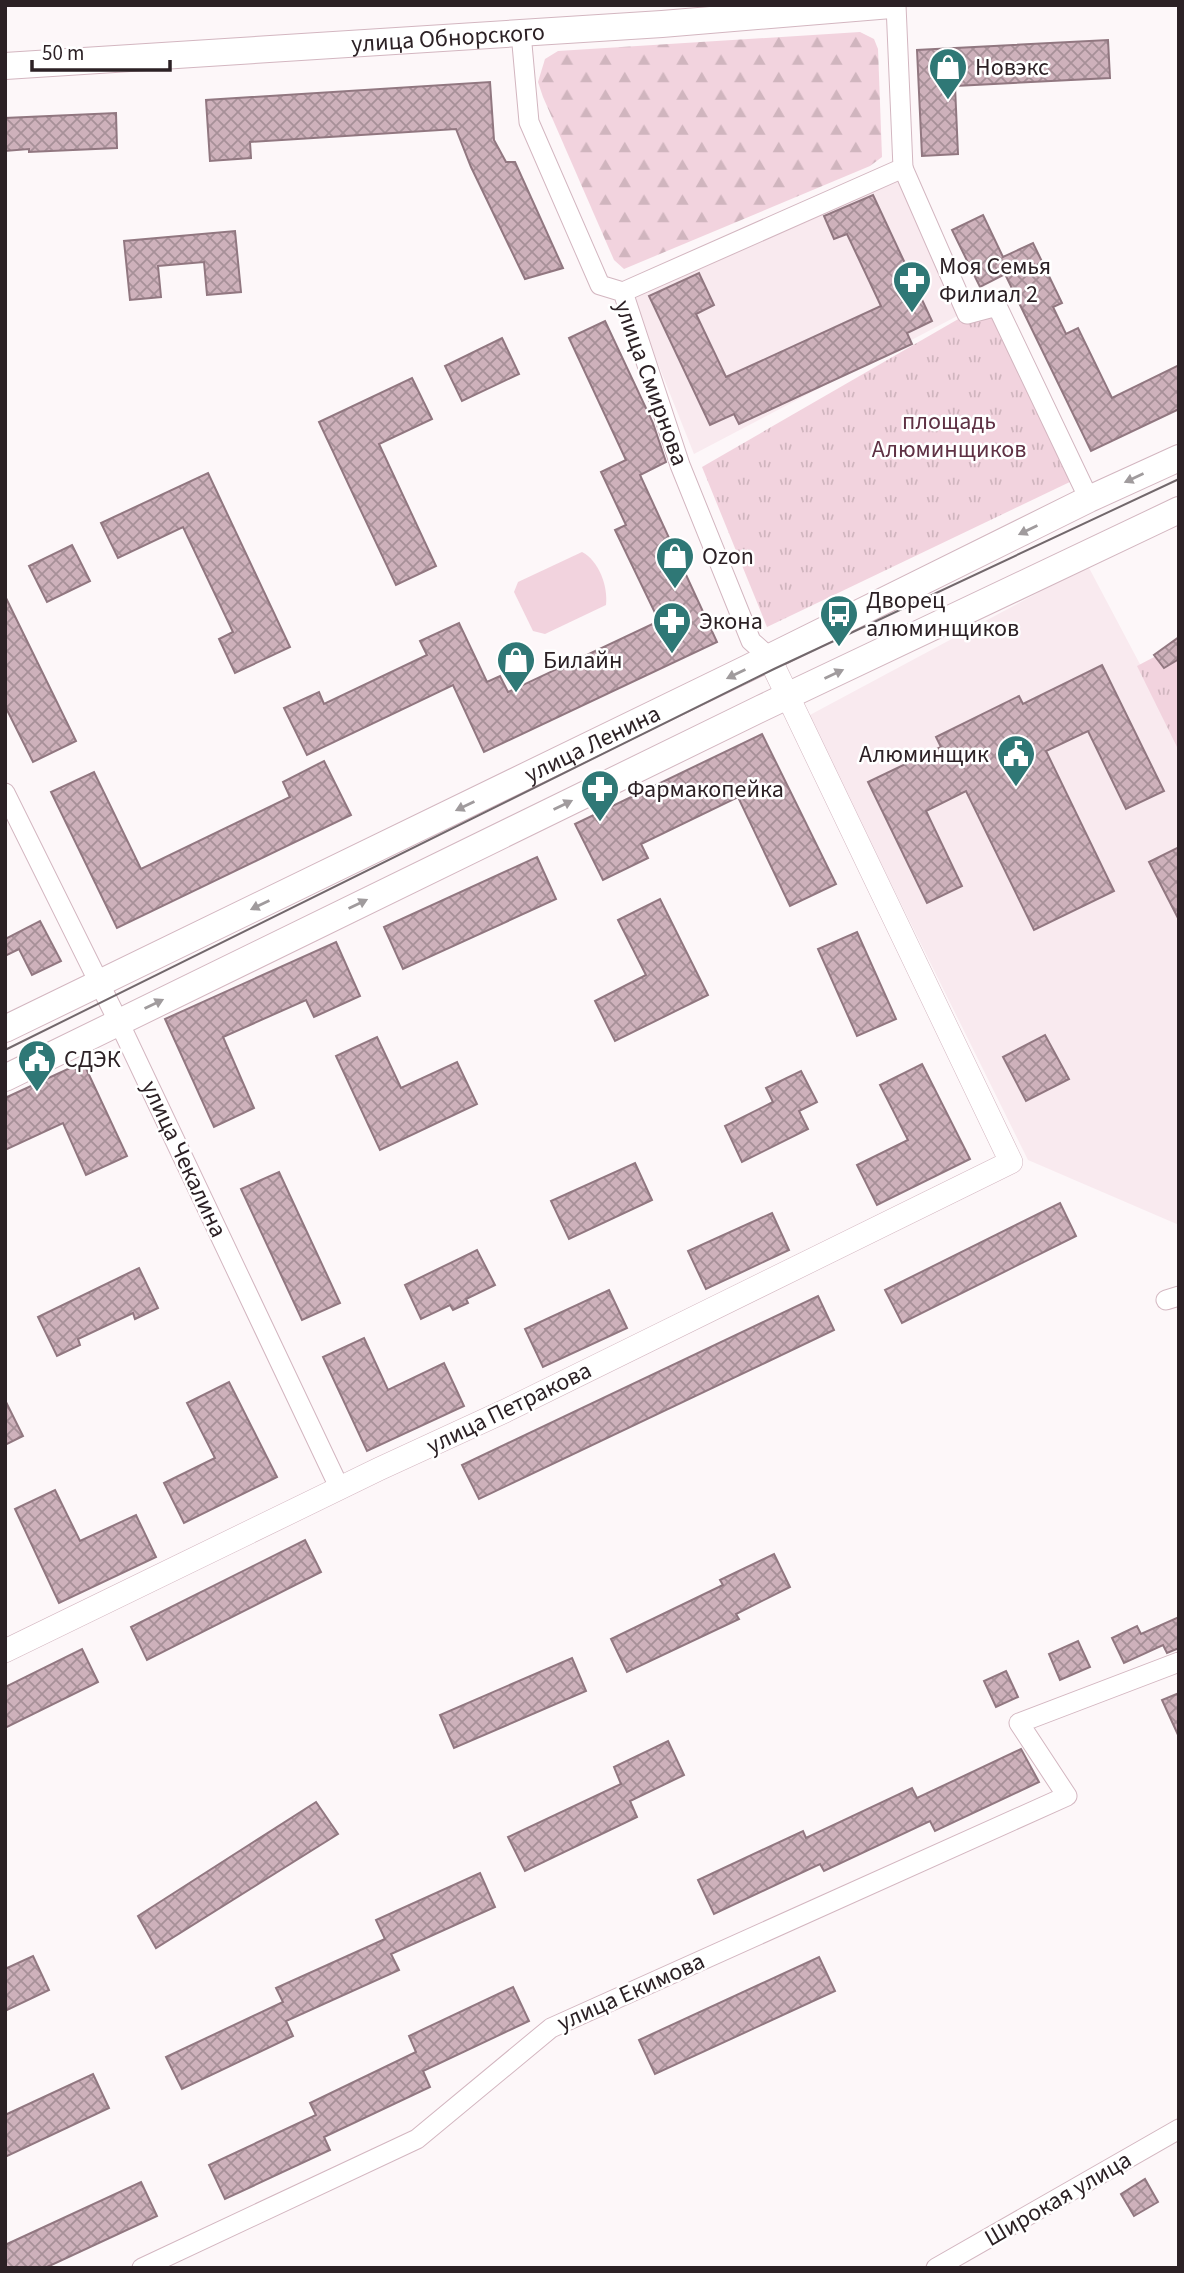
<svg xmlns="http://www.w3.org/2000/svg" width="1184" height="2273" font-family="'Source Sans 3',sans-serif">
<defs>
<pattern id="forest-firs" width="22" height="20" patternUnits="userSpaceOnUse" patternTransform="scale(1.75)"><rect width="22" height="20" fill="#f2d3de"/><path d="M5 1l3.5 6h-7zM16 11l3.5 6h-7z" fill="#d0b5be"/></pattern>
<pattern id="park-tufts" width="24" height="20" patternUnits="userSpaceOnUse" patternTransform="scale(1.75)"><rect width="24" height="20" fill="#f2d3de"/><path d="M3 7l-1-3M5 7V3M7 7l1-3M15 17l-1-3M17 17v-4M19 17l1-3" fill="none" stroke="#d0b5be"/></pattern>
<pattern id="building-cross-hatch" width="8" height="8" patternUnits="userSpaceOnUse" patternTransform="scale(1.75)"><rect width="8" height="8" fill="#ceb1bb"/><path d="M0 0l8 8M0 8l8-8" fill="none" stroke="#a79098"/></pattern>
</defs>
<rect width="100%" height="100%" fill="#fdf7f9"/>
<g fill="#f9eaef">
<polygon points="895,171 961,314 694,454 631,296"/>
<polygon points="1088,566 1179,738 1179,1225 1028,1160 808,716"/>
</g>
<path fill="#f2d3de" d="M582,552C599,561 608,586 606,605L545,634L533,631L514,592L518,582Z"/>
<polygon fill="url(#forest-firs)" points="860,32 874,39 878,49 882,157 870,166 624,269 614,260 543,97 538,82 545,59 558,51"/>
<g fill="url(#park-tufts)">
<polygon points="997,306 1074,480 767,627 702,467 967,314"/>
<polygon points="1179,644 1179,751 1137,666"/>
</g>
<g fill="url(#building-cross-hatch)" stroke="#917780" stroke-width="2">
<polygon points="1108,40 1110,78 955,86 958,154 922,156 917,50"/>
<polygon points="490,82 494,140 506,162 515,162 563,268 525,279 471,167 456,129 250,142 251,158 210,161 206,100"/>
<polygon points="116,113 117,148 29,152 29,149 5,151 5,118"/>
<polygon points="873,195 932,321 907,333 912,344 739,424 734,414 710,425 649,296 699,273 714,305 696,314 726,377 881,306 847,234 834,239 824,216"/>
<polygon points="983,215 1003,257 1033,243 1062,303 1053,307 1066,334 1078,328 1112,398 1179,365 1179,409 1091,451 1005,274 980,287 952,230"/>
<polygon points="235,231 241,292 207,295 204,262 158,266 161,297 130,300 124,241"/>
<polygon points="605,321 653,423 666,462 640,475 717,642 484,752 453,685 307,755 284,708 319,692 324,704 427,655 420,641 459,623 487,682 500,676 508,692 659,621 615,530 626,525 601,472 626,460 569,338"/>
<polygon points="502,338 519,374 462,401 445,366"/>
<polygon points="412,378 432,419 379,444 436,566 396,585 319,422"/>
<polygon points="208,473 290,647 235,673 219,639 233,632 183,527 118,558 101,523"/>
<polygon points="72,545 90,581 47,602 29,566"/>
<polygon points="5,596 76,741 33,762 5,706"/>
<polygon points="1179,637 1179,659 1164,668 1154,655"/>
<polygon points="1102,665 1164,791 1126,809 1088,731 1046,751 1114,891 1034,930 966,791 926,811 962,886 927,903 868,782 941,747 936,737 1019,696 1023,704"/>
<polygon points="762,734 836,884 790,906 738,797 641,844 648,858 603,880 575,824"/>
<polygon points="324,761 351,815 117,928 51,792 94,772 141,869 290,797 283,782"/>
<polygon points="1179,847 1179,920 1149,862"/>
<polygon points="537,857 556,899 403,969 384,927"/>
<polygon points="660,899 708,995 615,1041 595,1001 646,975 618,920"/>
<polygon points="40,921 61,961 32,975 19,949 5,956 5,939"/>
<polygon points="857,932 896,1019 857,1036 818,949"/>
<polygon points="336,942 360,996 314,1017 306,1000 223,1037 254,1108 214,1127 165,1019"/>
<polygon points="1045,1035 1069,1079 1026,1101 1003,1057"/>
<polygon points="377,1037 401,1088 457,1062 477,1104 380,1150 336,1056"/>
<polygon points="83,1062 127,1156 86,1175 63,1123 5,1150 5,1098"/>
<polygon points="922,1064 970,1159 877,1205 857,1165 908,1140 880,1085"/>
<polygon points="801,1071 817,1102 799,1111 808,1129 742,1162 725,1126 773,1102 766,1088"/>
<polygon points="635,1163 652,1200 569,1239 551,1201"/>
<polygon points="279,1172 340,1303 302,1320 241,1189"/>
<polygon points="1060,1203 1076,1236 902,1323 885,1290"/>
<polygon points="772,1213 789,1250 706,1289 688,1251"/>
<polygon points="477,1250 495,1285 466,1299 468,1303 453,1310 450,1305 421,1319 405,1285"/>
<polygon points="139,1268 158,1308 135,1319 133,1313 78,1339 80,1345 57,1356 38,1317"/>
<polygon points="609,1290 627,1328 543,1367 525,1329"/>
<polygon points="818,1296 834,1330 479,1499 462,1465"/>
<polygon points="364,1338 388,1390 444,1363 464,1406 367,1451 323,1357"/>
<polygon points="229,1382 277,1477 184,1523 164,1483 215,1458 187,1403"/>
<polygon points="5,1400 23,1436 5,1445"/>
<polygon points="55,1490 80,1541 136,1515 156,1557 59,1603 15,1509"/>
<polygon points="305,1540 321,1572 147,1660 131,1627"/>
<polygon points="774,1554 790,1587 736,1614 739,1619 627,1672 611,1639 723,1585 720,1580"/>
<polygon points="1179,1617 1179,1648 1167,1653 1163,1645 1124,1663 1112,1638 1137,1626 1141,1634"/>
<polygon points="1078,1641 1090,1667 1060,1680 1049,1654"/>
<polygon points="82,1649 98,1682 5,1728 5,1687"/>
<polygon points="572,1658 586,1691 454,1748 440,1715"/>
<polygon points="1006,1671 1018,1697 996,1707 984,1681"/>
<polygon points="1179,1693 1179,1737 1162,1700"/>
<polygon points="668,1741 684,1775 630,1801 637,1817 525,1871 508,1837 621,1784 614,1767"/>
<polygon points="1021,1749 1039,1782 935,1831 930,1821 824,1871 820,1864 714,1914 698,1880 803,1831 806,1838 912,1788 917,1798"/>
<polygon points="316,1802 338,1834 156,1948 138,1916"/>
<polygon points="480,1873 495,1907 391,1954 399,1970 286,2021 293,2036 182,2089 166,2057 283,2002 276,1988 385,1939 376,1920"/>
<polygon points="33,1956 49,1990 5,2011 5,1969"/>
<polygon points="819,1957 835,1991 655,2074 639,2040"/>
<polygon points="513,1987 529,2021 423,2071 430,2087 324,2137 330,2150 225,2199 209,2165 316,2115 310,2103 416,2052 409,2036"/>
<polygon points="93,2074 109,2108 5,2157 5,2115"/>
<polygon points="1145,2179 1158,2202 1134,2216 1121,2194"/>
<polygon points="141,2182 157,2216 45,2268 5,2268 5,2245"/>
</g>
<g fill="none" stroke-linecap="round" stroke-linejoin="round">
<defs>
<g id="minor">
<polyline points="521,33 529,122 600,285 623,292 680,465 751,641 769,657"/>
<polyline points="903,168 967,314 997,306 1089,499"/>
<polyline points="623,292 903,168 896,5"/>
<polyline points="5,793 125,1035 340,1489"/>
<polyline points="1166,1300 1179,1296"/>
<polyline points="142,2268 417,2139 551,2028 1067,1796 1019,1723 1179,1662"/>
<polyline points="936,2268 1179,2129"/>
</g>
<polyline id="tertiary" points="5,1651 379,1469 505,1411 1011,1162 769,657"/>
<g id="secondary">
<path id="s1" d="M5,66L662,24L891,5"/>
<path id="s2" d="M5,1029L746,669L1089,499L1179,458"/>
<polyline points="5,1078 762,708 1179,510"/>
</g>
</defs>
<use href="#minor" stroke="#d3b6c0" stroke-width="21"/>
<use href="#tertiary" stroke="#d3b6c0" stroke-width="24"/>
<use href="#secondary" stroke="#d3b6c0" stroke-width="28"/>
<use href="#minor" stroke="#fff" stroke-width="19"/>
<use href="#tertiary" stroke="#fff" stroke-width="23"/>
<use href="#secondary" stroke="#fff" stroke-width="26"/>
<polyline stroke="#72686c" stroke-width="2" points="5,1050 774,669 1179,479"/>
</g>
<defs><path id="oneway-solid" d="M-6-.8H1V-3.2L6.5 0L1 3.2V.8H-6Z" transform="scale(1.75)"/></defs>
<g fill="#a09b9d">
<use href="#oneway-solid" transform="translate(1134 478) rotate(155)"/>
<use href="#oneway-solid" transform="translate(1028 530) rotate(154)"/>
<use href="#oneway-solid" transform="translate(736 674) rotate(154)"/>
<use href="#oneway-solid" transform="translate(834 674) rotate(-25)"/>
<use href="#oneway-solid" transform="translate(563 805) rotate(-26)"/>
<use href="#oneway-solid" transform="translate(465 806) rotate(154)"/>
<use href="#oneway-solid" transform="translate(358 904) rotate(-26)"/>
<use href="#oneway-solid" transform="translate(260 905) rotate(154)"/>
<use href="#oneway-solid" transform="translate(154 1004) rotate(-26)"/>
</g>
<defs>
<symbol id="shop-pin" viewBox="-11 -11 22 30"><path d="M0 17L-7.5 6A9.5 9.5 0 1 1 7.5 6Z" fill="#2f7876" stroke="#fff"/><path d="M-5-2.5h2.3a2.7 3.5 0 0 1 5.4 0H5L5.5 6h-11ZM-1.5-2.5h3a1.5 2.3 0 0 0-3 0Z" fill="#fff"/></symbol>
<symbol id="pharmacy-pin" viewBox="-11 -11 22 30"><path d="M0 17L-7.5 6A9.5 9.5 0 1 1 7.5 6Z" fill="#2f7876" stroke="#fff"/><path d="M-2-6h4v4h4v4h-4v4h-4v-4h-4v-4h4Z" fill="#fff"/></symbol>
<symbol id="bus-pin" viewBox="-11 -11 22 30"><path d="M0 17L-7.5 6A9.5 9.5 0 1 1 7.5 6Z" fill="#2f7876" stroke="#fff"/><path d="M-5-6H5V4H4V6H2V4H-2V6H-4V4H-5ZM-3.5-4V0h7V-4ZM-3.5 1.2v1.5H-2V1.2ZM2 1.2v1.5H3.5V1.2Z" fill="#fff"/></symbol>
<symbol id="civic-pin" viewBox="-11 -11 22 30"><path d="M0 17L-7.5 6A9.5 9.5 0 1 1 7.5 6Z" fill="#2f7876" stroke="#fff"/><path d="M-.6-6.5H3V-4.5H.6V-3L4-1V1h2V6H-6V1h2V-1L-.6-3ZM-1.2 2.5V6h2.4V2.5Z" fill="#fff"/></symbol>
</defs>
<g fill-rule="evenodd">
<use href="#shop-pin" x="926" y="45" width="44" height="60"/>
<use href="#pharmacy-pin" x="890" y="258" width="44" height="60"/>
<use href="#shop-pin" x="653" y="534" width="44" height="60"/>
<use href="#bus-pin" x="817" y="592" width="44" height="60"/>
<use href="#pharmacy-pin" x="650" y="599" width="44" height="60"/>
<use href="#shop-pin" x="494" y="638" width="44" height="60"/>
<use href="#civic-pin" x="994" y="732" width="44" height="60"/>
<use href="#pharmacy-pin" x="578" y="767" width="44" height="60"/>
<use href="#civic-pin" x="15" y="1037" width="44" height="60"/>
</g>
<g text-anchor="middle" dominant-baseline="central" stroke-width="5" stroke-linejoin="round" paint-order="stroke">
<g font-size="24" fill="#2c2125" stroke="#fff">
<text stroke="none"><textPath href="#s1" startOffset="444">улица Обнорского</textPath></text>
<text transform="translate(651 383) rotate(70)">улица Смирнова</text>
<text stroke="none"><textPath href="#s2" startOffset="653">улица Ленина</textPath></text>
<text transform="translate(184 1159) rotate(65)">улица Чекалина</text>
<text transform="translate(509 1408) rotate(-26)">улица Петракова</text>
<text transform="translate(631 1992) rotate(-24)">улица Екимова</text>
<text transform="translate(1058 2199) rotate(-30)">Широкая улица</text>
</g>
<g font-size="24" fill="#2c2125" stroke="#fff" text-anchor="start">
<text x="975" y="67">Новэкс</text>
<text x="939" y="266">Моя Семья<tspan x="939" dy="28">Филиал 2</tspan></text>
<text x="702" y="556">Ozon</text>
<text x="866" y="600">Дворец<tspan x="866" dy="28">алюминщиков</tspan></text>
<text x="699" y="621">Экона</text>
<text x="543" y="660">Билайн</text>
<text x="989" y="754" text-anchor="end">Алюминщик</text>
<text x="627" y="789">Фармакопейка</text>
<text x="64" y="1059">СДЭК</text>
</g>
<g font-size="24" fill="#5f3144" stroke="#fff">
<text x="949" y="421">площадь<tspan x="949" dy="28">Алюминщиков</tspan></text>
</g>
</g>
<rect width="1184" height="2273" fill="none" stroke="#2c2125" stroke-width="14"/>
<path d="M32 60v10h138v-10" fill="none" stroke="#2c2125" stroke-width="3.5"/>
<text x="42" y="60" font-size="21" fill="#2c2125" stroke="#ffffff" stroke-width="5" paint-order="stroke">50 m</text>
</svg>
